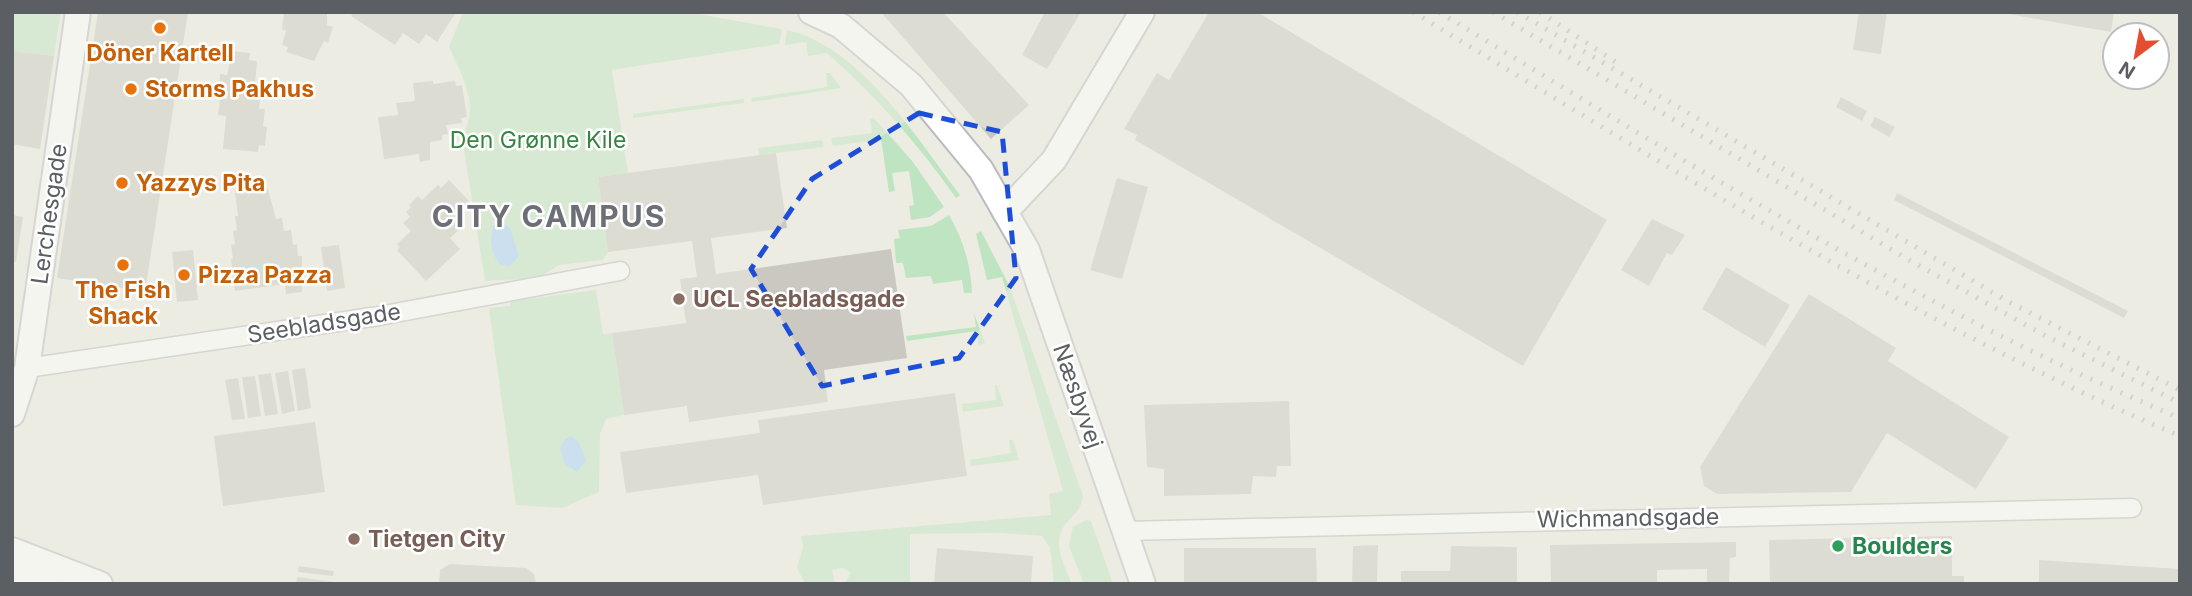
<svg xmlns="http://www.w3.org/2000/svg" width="2192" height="596" font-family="Inter,sans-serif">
<rect width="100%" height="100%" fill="#edece2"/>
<g fill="#bfe4c2">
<polygon points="12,12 61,12 54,56 12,51"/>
<path d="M463,12H687L782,29L779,44L612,70L628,173L598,177L608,252L603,260L559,265L538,278L485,281L462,137C480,105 463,78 449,47Z"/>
<path d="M787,30C861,47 916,137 960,195L956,198C918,144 877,97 827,53L808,56L806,42L785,45Z"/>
<polygon points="826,73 830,73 841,88 752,102 751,98 827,87"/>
<polygon points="744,99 744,103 633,118 633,114"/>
<polygon points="874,118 913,162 944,207 930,217 911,220 909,206 914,205 909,171 892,173 895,191 889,192 881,139 833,146 831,138 872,133 870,119"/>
<polygon points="822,140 824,147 759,155 758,148"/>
<path d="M949,215C963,239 971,265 972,293H964L962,280L933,284L931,276L906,278L903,263H896L894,239L900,238L898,230L931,226Z"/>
<path d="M981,231L1010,287L1083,496C1081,508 1078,511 1069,520C1050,539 1063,563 1072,584H1054L1050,548L1042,536L1001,533L910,534V584H844L851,573L843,568L832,570L835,584H805L797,568L803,547L801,536L1051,515L1049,494L1063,491L1002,277L987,280L976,234Z"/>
<polygon points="596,290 603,334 612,333 624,415 606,419 600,434 599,492 562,508 516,505 489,308 510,306 511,301"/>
<polygon points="974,313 985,343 979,345 976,331 907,341 906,336 976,327"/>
<polygon points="995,385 997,385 1004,406 963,412 962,404 996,400"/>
<polygon points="1009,440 1013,440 1019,460 971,466 970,460 1011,453"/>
<polygon points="1086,520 1091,521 1113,584 1084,584 1069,546 1073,527"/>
</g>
<g fill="#a2cefd">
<path d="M501,221L510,228L519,256L510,266L501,265C490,253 489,240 494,224Z"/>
<polygon points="571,436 579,442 586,461 577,472 565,464 560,448 564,440"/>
</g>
<g fill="#cac8c1">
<polygon points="98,12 188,12 145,292 57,278"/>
<polygon points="284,12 327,12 327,25 333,27 328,43 324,41 314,61 286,52 288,47 282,45 286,31 282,29"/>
<polygon points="354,12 456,12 437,42 426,34 419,44 403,33 395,45 351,16"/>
<polygon points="881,12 943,12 1029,105 991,139"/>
<polygon points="1045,12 1081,12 1047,69 1022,55"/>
<polygon points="1209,12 1257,12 1607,220 1523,366 1135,140 1137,135 1124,129 1157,73 1169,80"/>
<polygon points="1859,12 1887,12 1881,54 1853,50"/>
<polygon points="1997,12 2114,12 2111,32"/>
<polygon points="12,51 54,56 40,149 12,144"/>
<polygon points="232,51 250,53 249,60 257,61 255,85 261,85 259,109 265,109 263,126 267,127 265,146 259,145 258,152 223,149 226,116 218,115 220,98 227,99 228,92 219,91 220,74 227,75"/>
<polygon points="433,81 433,84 455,81 456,86 462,85 467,117 461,118 462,123 446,125 448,134 442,135 442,140 430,142 430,160 420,162 419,154 384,159 378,117 398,115 396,103 415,101 413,83"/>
<polygon points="1841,97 1867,111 1862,121 1836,107"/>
<polygon points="1875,117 1895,127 1889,137 1870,126"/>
<polygon points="776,153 787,228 711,238 716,274 891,249 907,358 824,370 828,402 689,422 687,406 624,415 612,333 686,323 680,279 697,277 692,241 608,252 598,177"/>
<polygon points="1117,178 1148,187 1122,279 1090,270"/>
<polygon points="449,180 469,201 455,215 464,225 450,238 460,249 426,281 397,250 400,247 397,244 411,231 403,223 410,217 406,212 411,207 409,205 418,196 422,200 438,185 441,188"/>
<polygon points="268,189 276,219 282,218 284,231 291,230 293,245 297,244 298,256 302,256 302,292 286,294 285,284 235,291 231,259 233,259 231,245 235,244 233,231 237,230 235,216 238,216 235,193"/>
<polygon points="1897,193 2128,311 2124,318 1894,200"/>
<polygon points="12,215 23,217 16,262 12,261"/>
<polygon points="1652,219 1685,235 1672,255 1667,253 1649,286 1621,270"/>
<polygon points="339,245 345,288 327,291 321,247"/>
<polygon points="193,250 198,300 177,302 172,252"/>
<polygon points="1726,267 1790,305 1765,347 1702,309"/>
<polygon points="1809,294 1896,348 1888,361 2009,437 1976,489 1887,433 1851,492 1717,494 1704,486 1700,467"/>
<polygon points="305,368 311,408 298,411 292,370"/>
<polygon points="288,371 295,411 282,414 275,373"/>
<polygon points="271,373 278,414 265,416 258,375"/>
<polygon points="255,376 261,416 248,418 242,377"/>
<polygon points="238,378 245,419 232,420 225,380"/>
<polygon points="955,393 967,476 763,505 758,475 626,493 620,452 760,433 758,420"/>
<polygon points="1289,401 1291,466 1277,466 1276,477 1253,476 1251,494 1164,496 1164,469 1147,467 1144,405"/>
<polygon points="315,422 325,492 223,506 214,436"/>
<polygon points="1952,536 1952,576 1964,576 1964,584 1770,584 1769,540"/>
<polygon points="1736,542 1736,557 1730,558 1729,584 1707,584 1707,569 1657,570 1657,584 1551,584 1550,545"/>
<polygon points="1378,545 1377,584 1352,584 1353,546"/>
<polygon points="1451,546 1517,547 1517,584 1401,584 1401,571 1450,571"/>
<polygon points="937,548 1033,556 1031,584 934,584"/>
<polygon points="1184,548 1316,548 1317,584 1184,584"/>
<polygon points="2039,560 2180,569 2180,584 2039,584"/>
<polygon points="450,564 526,568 534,574 536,584 439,584 440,570"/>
<polygon points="299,566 334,571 333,576 298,572"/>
<polygon points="297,577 333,582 333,584 296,584"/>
</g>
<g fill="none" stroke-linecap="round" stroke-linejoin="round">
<defs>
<g id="street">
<polyline points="27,368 379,316 620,271"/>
<polyline points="1124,531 2132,508"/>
</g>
<g id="secondary">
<polyline points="811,12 841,26 911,85 981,170 1027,250 1143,584"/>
<polyline points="1005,212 1054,160 1142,12"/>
<polyline points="12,414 27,368 78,12"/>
<polyline points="12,550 100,584"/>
<polyline points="12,570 49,584"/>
</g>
</defs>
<use href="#street" stroke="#b8b9be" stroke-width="21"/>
<use href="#secondary" stroke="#b8bbc0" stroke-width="28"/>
<use href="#street" stroke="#fff" stroke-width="18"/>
<use href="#secondary" stroke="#fff" stroke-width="24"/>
<g stroke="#b3b4b4" stroke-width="5" stroke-dasharray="2 9" stroke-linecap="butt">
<path d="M1413,12C1663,163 1910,322 2180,436"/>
<path d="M1439,12C1680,158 1918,309 2180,418"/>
<polyline points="1493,12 1909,260 2044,335 2180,403"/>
<polyline points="1517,12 2009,302 2180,390"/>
<polyline points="1540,12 1617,63"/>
</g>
</g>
<path d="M0 0H2192V596H0ZM919,113L1002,132L1016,278L959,358L822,386L751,269L812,179Z" fill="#edece2" fill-opacity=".55" fill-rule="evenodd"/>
<path fill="none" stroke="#1d4ed8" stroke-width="5" stroke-dasharray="14 9" stroke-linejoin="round" d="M919,113L1002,132L1016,278L959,358L822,386L751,269L812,179Z"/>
<g fill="#e8710a" stroke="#fff" stroke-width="2.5">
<circle cx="160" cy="28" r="7"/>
<circle cx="131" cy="89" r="7"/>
<circle cx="122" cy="183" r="7"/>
<circle cx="123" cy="265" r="7"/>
<circle cx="184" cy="275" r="7"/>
</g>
<g fill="#8d6e63" stroke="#fff" stroke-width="2.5">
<circle cx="679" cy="299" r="7"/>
<circle cx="354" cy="539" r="7"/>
</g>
<circle fill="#2e9e5b" stroke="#fff" stroke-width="2.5" cx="1838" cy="546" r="7"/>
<g text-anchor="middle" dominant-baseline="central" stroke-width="5" stroke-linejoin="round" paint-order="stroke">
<g font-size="23" font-weight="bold" fill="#c56008" stroke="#fff" text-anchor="start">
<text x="160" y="53" text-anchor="middle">Döner Kartell</text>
<text x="145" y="89">Storms Pakhus</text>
<text x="136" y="183">Yazzys Pita</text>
<text x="198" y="275">Pizza Pazza</text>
<text x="123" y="290" text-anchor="middle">The Fish<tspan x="123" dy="26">Shack</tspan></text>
</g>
<g font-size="23" fill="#378541" stroke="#fff">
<text x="538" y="140">Den Grønne Kile</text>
</g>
<g font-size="23" fill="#5b5e63" stroke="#fff">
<text transform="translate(49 214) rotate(-82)">Lerchesgade</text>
<text transform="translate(324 323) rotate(-9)">Seebladsgade</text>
<text transform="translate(1078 396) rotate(71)">Næsbyvej</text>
<text transform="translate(1628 518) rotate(-1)">Wichmandsgade</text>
</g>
<g font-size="23" font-weight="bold" fill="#785e54" stroke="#fff" text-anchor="start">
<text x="693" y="299">UCL Seebladsgade</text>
<text x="368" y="539">Tietgen City</text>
</g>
<g font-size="23" font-weight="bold" fill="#27864d" stroke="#fff" text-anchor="start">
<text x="1852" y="546">Boulders</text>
</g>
<g font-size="30" font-weight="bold" letter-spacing="2" fill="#6c6f75" stroke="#fff">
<text x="549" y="216">CITY CAMPUS</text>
</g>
</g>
<rect width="2192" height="596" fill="none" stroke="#5b5e63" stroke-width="28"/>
<g transform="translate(2136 56) rotate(212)"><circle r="33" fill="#ffffff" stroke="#bdbfc1" stroke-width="2"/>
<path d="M0-5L12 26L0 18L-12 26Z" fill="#e54d30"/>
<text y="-10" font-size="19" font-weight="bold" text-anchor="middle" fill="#5b5e63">N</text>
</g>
</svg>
